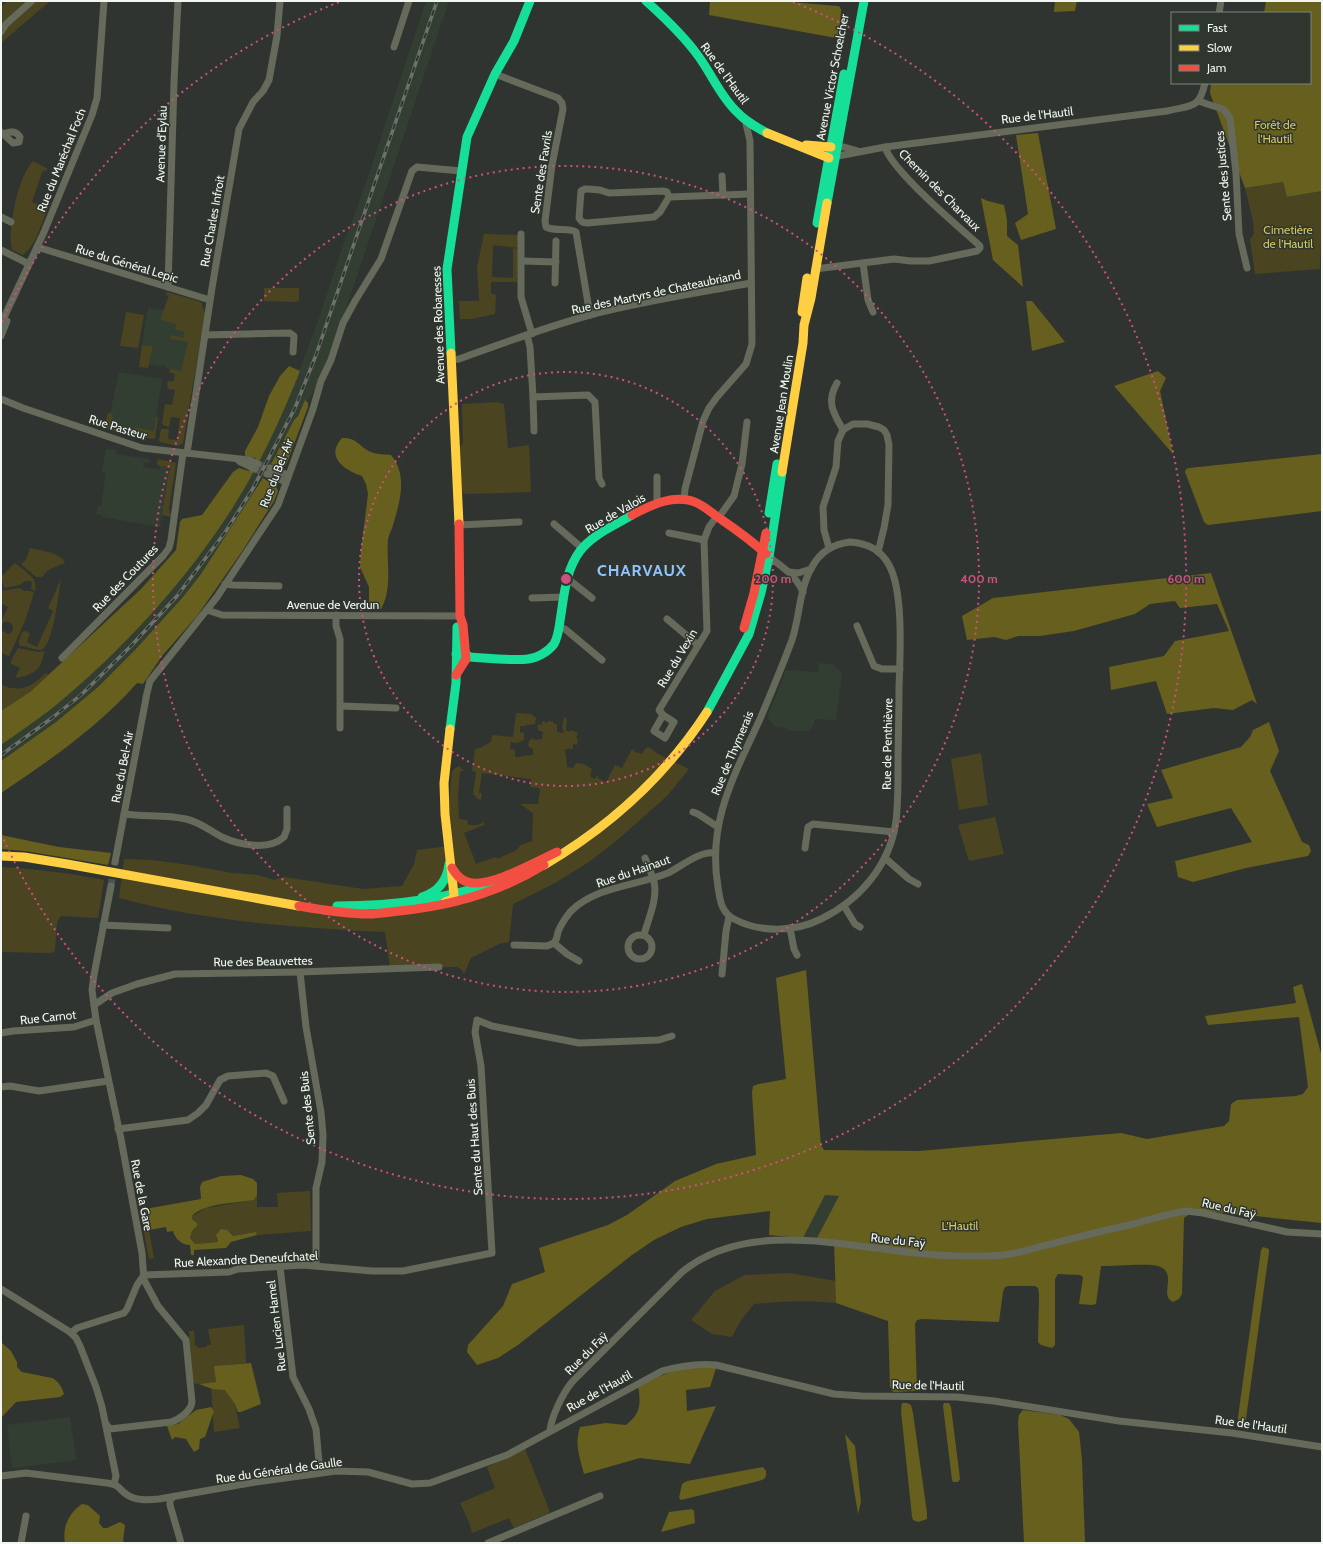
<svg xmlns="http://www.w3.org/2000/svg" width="1323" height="1544" font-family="Cabin,sans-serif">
<rect width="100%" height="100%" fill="#303430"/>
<g fill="#333e33">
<polygon points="426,1 449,1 334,345 315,389 294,420 263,478 228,534 201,574 183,597 135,650 98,687 56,722 1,761 1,745 54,706 82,682 122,645 144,621 194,561 216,530 235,504 253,472 285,409 318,321 344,243 367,180"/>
<polygon points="167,292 201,302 205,313 194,377 169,372 170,369 165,368 165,366 161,365 161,367 149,364 153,346 142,345 148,308 164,310 166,302 169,296 166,295"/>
<polygon points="119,372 162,379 154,431 134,427 133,430 116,427 111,423 112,414 110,414"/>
<polygon points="106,449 116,450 116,454 149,459 149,463 144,462 143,467 160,470 160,465 171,468 170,471 169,471 160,527 102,517 102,515 96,514 98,505 101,506 106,473 102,472"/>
<polygon points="819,663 834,665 842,673 836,720 814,719 814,724 810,731 790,731 787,728 776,727 767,718 786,670 818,672"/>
<polygon points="825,1195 840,1195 817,1238 803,1238"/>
<polygon points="70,1417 76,1460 12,1468 7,1425"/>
</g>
<g fill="#4a4520">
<polygon points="8,1 50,1 1,43 1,7"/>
<path d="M33,161L48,169L42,172L32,202L48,208C41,223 37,244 23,255L12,250C7,229 18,177 33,161Z"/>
<polygon points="1283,182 1287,197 1322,191 1320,269 1255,274 1250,239 1254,234 1253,221 1245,188"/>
<polygon points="484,234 518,235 519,248 493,245 492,277 513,278 513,248 519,249 517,282 491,282 491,293 496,295 495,314 472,319 460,319 459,301 479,301 477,267"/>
<polygon points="264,288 299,288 299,301 295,302 264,301"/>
<path d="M167,292L201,302L205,313L183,443L178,446L160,442L159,440L161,429H169L168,439L177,440L180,418L171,417L169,427L163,425L162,423L165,404L172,405L175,390L168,389L167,383L169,381H174L175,374L169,372L170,369L181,371L188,342L171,339V335L183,338L184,332L175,329L176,324L161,320L163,310H164C165,305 168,300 169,296L166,295Z"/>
<polygon points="126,312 144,315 138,348 120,346"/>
<polygon points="142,345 153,346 148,368 139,367"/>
<polygon points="499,402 499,403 504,404 508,448 529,445 531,492 464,494 461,488 460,447 463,443 462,404"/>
<polygon points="108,413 113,414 111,423 113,423 113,425 133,430 134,427 154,431 156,417 158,417 155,439 126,435 104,428"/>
<polygon points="158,459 176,463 169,508 171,517 162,515 169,471 170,471 171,468 157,465"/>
<path d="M30,548C40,551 61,552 65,563L48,570L42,577H36L21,564L26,560Z"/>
<path d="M15,563C24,571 39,578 35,591L31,589L32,583L30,581H25L20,585L4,588L1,577Z"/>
<path d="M61,579C59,590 53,647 41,650C37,650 23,646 19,645V641L22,632L26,631L30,634L27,642L37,647L53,611L48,608Z"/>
<path d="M20,588L24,591H31L34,593L25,621L9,656L1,653V630L8,634L12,632L13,627C12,622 9,621 4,622L1,626V622L8,607L1,603V591Z"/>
<path d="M18,648L38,652L44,651C43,669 32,676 15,678L20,668L10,663Z"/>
<path d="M46,673L48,675L30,692L1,712V685C21,693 32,687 46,673Z"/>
<path d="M516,713L531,714L536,718L535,724L526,725V726H520V732L524,733V740L517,743L511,742L510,749L515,750V757H521L523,756L533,755V749L528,746L529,741H530L531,738L536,740L542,739L543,732L538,730V724L542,725V721L547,723L548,721L554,722V724H557V732L563,733L564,730L562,729L564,717L567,719L566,731L570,732V730L578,733L576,738L578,739L577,745L573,744V749H565L567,767L573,768L576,763L584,764L592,769L590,776L595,779L597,776H598V778L606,782L615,765L622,768L632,749L636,753L637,752L642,754L645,749L649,747L658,754L689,769L667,796L616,841L589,862L555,883L513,904L509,942L499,944L471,958L464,974L462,970L457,967L390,968L385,932C296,928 205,921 119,898L124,859L152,860L189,865L232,873L258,875L274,880L284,877L363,889L402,886L414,864L417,850L448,846L451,835L449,800L452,772L454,769L459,766L464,771H460L458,794L459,819L467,820L468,825H478L484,822V825L464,833L476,864L496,857L497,859L515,851L521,845L532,841L533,813L520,804H538L540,791L539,788L530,787L531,779L482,773L479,793H482L481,800L478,799L473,794L476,772L472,771L475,749L480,748L491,742L492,735L513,737Z"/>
<polygon points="981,753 988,805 959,810 951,759"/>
<polygon points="995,817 1004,854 969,861 958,825"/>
<path d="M1,867C36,869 70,873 104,880L98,918L61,916L57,922L55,950L52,953L1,952Z"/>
<polygon points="310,1191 311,1231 257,1235 256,1232 233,1236 231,1235 216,1238 218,1242 195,1244 190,1238 192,1231 195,1228 195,1221 192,1219 192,1216 206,1208 254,1200 257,1195 257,1207 278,1207 277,1193"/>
<polygon points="145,1209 154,1258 149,1259 140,1210"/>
<path d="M789,1273L836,1281V1303C809,1300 782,1301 754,1304L741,1320L732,1337L712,1334L691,1320L715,1291L745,1275Z"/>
<polygon points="244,1325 246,1363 215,1366 216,1382 196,1384 193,1382 189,1331 194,1331 195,1346 197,1346 198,1348 207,1347 207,1345 211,1345 208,1329"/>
<polygon points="231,1384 240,1428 214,1432 211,1387"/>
<polygon points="525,1449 549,1509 549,1513 514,1528 509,1518 472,1533 469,1522 460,1503 495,1488 487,1467"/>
</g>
<g fill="#665f1e">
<polygon points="710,1 779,1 838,6 840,7 841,10 839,36 836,38 709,15"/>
<polygon points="1055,1 1077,1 1075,11 1054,12"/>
<polygon points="1266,1 1322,1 1322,191 1287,197 1283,182 1245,188 1210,93 1211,83 1310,83 1310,13 1264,13"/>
<polygon points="1038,133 1056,229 1021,240 1015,223 1028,214 1016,135"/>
<polygon points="981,198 988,201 1004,205 1007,220 1007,236 1018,245 1023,287 993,260"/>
<polygon points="1026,301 1032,301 1065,342 1032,351"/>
<path d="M289,366L300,371C282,417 261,462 235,504C188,579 123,650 55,706C37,720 19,732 1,745V711L30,692L141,589L176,550L180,522L182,519L202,515L233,472L239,468L249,471L256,458L245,456V451L258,427L269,396L280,376Z"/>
<polygon points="1158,371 1166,378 1160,391 1173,454 1114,386"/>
<polygon points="305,400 308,403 308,407 286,465 280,468 271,464 294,420 298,416"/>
<path d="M342,438C357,437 359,447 371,452C377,455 385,454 391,455C408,475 400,502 393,525C392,530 389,534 388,539C386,562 393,588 381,609H372L369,608V587L360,567L361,550L368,494L366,484L362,476C344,470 325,457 342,438Z"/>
<polygon points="1322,454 1322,511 1208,525 1204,522 1185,472 1186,469 1189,468"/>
<path d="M263,478L276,486L278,491L274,501L243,550L197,616L162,656L143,684L137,683C98,727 49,761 1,793V761L56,722L98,687L135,650L183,597L201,574Z"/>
<polygon points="1211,573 1257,704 1252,700 1233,710 1214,708 1167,714 1156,681 1111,690 1109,667 1164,656 1175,641 1229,631 1217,604 1180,608 1175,601 1150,604 1135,614 1074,631 1040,636 1018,636 1006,640 994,637 967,640 962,616 993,598"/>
<polygon points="1269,722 1279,751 1270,771 1302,842 1309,845 1311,851 1308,856 1246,868 1193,882 1178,877 1175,861 1252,842 1231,808 1157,827 1147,804 1173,798 1161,770 1241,747 1250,737 1253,730"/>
<polygon points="1,835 59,847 111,853 108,865 25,851 1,849"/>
<path d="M806,970L821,1145L824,1150L919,1151L1121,1133L1147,1139L1224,1126L1229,1121L1231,1104L1237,1100L1296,1096L1303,1094L1308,1087L1299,1017L1208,1025L1205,1016L1296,1003L1293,987L1302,984L1322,1057V1223L1196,1210L1184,1218L1182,1294L1179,1299L1173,1302C1158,1295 1179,1273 1158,1266C1149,1263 1113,1266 1101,1266L1096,1304L1092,1305L1079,1304L1083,1277L1080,1275L1058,1274L1055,1279V1345L1052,1348L1041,1345L1038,1342L1039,1294L1038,1288L1035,1286H1009L1005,1287L1003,1292L999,1322L922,1319L917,1320L915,1324L917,1390L914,1391L894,1392L892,1391L890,1386L888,1321L836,1303L834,1241L817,1238L839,1196L825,1195L803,1238L769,1235L770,1211L707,1219L681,1227L654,1240L632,1255L518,1345L498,1358L477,1365L467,1352L468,1345L503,1306L512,1284L545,1272L539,1248L608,1225L627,1215L675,1181L716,1164L756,1155L752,1093L753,1086L759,1084L786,1079L776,978Z"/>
<path d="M241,1175L253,1179L257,1183V1195L254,1200C238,1203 203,1203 192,1216V1219L197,1223V1226L192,1231L190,1238L195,1244L218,1242L216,1235L221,1229L227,1230L233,1236L256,1232L257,1235L231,1242L226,1248L194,1250V1255H191L190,1245C182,1245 175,1239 173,1231L167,1232L166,1227L149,1230L145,1209L201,1199L200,1187L202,1182L221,1176Z"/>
<polygon points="1263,1247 1269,1249 1269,1252 1246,1419 1243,1424 1238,1422 1238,1417 1261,1250"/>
<path d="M1,1342L11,1351L17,1362V1367L22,1372L52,1378C58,1381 62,1387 64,1394L60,1397L16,1402L1,1418Z"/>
<polygon points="251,1363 261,1404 241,1412 238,1412 235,1404 225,1390 212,1389 199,1384 216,1382 214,1366"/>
<path d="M691,1365L716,1368L710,1387L686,1390L687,1411L716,1406L690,1464L640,1458L584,1474C580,1458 574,1444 580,1427L606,1423L626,1425C641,1413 641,1404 638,1386L660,1376Z"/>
<polygon points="907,1403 911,1405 913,1413 927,1513 927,1519 918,1522 913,1520 912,1517 901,1411 902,1403"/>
<polygon points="944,1403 949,1403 951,1407 960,1479 958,1482 953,1482 952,1480 943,1406"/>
<polygon points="211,1407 214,1411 205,1437 200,1439 199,1449 194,1452 186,1439 175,1437 172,1440 167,1426 178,1424 196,1410"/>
<polygon points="1023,1410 1060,1415 1069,1419 1079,1432 1082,1460 1085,1543 1024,1543 1018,1422 1019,1415"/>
<polygon points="845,1434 855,1446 861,1502 858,1514"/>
<polygon points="763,1467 766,1471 766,1476 764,1479 759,1481 681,1500 679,1498 682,1484 687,1481"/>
<path d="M82,1504L88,1505L100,1516L99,1523L103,1528H107L120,1522L125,1525L123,1541L125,1543H65C62,1527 69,1513 82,1504Z"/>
<polygon points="692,1509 694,1511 695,1523 661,1532 669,1512"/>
</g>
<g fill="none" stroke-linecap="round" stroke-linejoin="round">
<g stroke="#4d514d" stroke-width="7" stroke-dasharray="7 3.5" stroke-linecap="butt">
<polyline points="258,464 270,468"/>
<polyline points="255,469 267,474"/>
<polyline points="111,886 115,862"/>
</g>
<g stroke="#656a5b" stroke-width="7">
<polyline points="1219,13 1221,1"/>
<polyline points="1,32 6,24 32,1"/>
<polyline points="394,47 409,1"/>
<path d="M495,74L558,98L562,103L563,109L552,165L545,221L546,227C556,232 568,227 576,232L590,315"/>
<polyline points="1199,101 1207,104 1223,109 1230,118 1236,173 1239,234 1247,268"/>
<path d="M1,132L13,143L19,142L20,137C16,131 10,131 4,134"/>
<polyline points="833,147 844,147 858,151"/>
<path d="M833,157L885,147L1167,111C1191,105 1199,110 1205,83"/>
<polyline points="722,176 723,195"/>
<polyline points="669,197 667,192 663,191 609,193 600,190 588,189 585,189 581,191 579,218 582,222 587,223 654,217 660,212 669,197 750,194"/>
<polyline points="1,217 11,222"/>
<polyline points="521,234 521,297 532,334"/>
<polyline points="37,247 210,300"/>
<polyline points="1,250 29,264"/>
<polyline points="522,261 556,262"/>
<polyline points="863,263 868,300 873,312"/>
<path d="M815,269L894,259L911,261H929L977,251L980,248V246C959,227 892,171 885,147"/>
<polyline points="555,283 556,241"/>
<polyline points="168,287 174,82 178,1"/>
<polyline points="1,324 44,232 92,115 97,98 104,1"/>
<polyline points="205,335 290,333 294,336 293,352"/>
<polyline points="527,335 530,347 533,397"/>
<polyline points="1,336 7,321"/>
<path d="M451,360L459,359C503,343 546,327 590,315C643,301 698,293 751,283"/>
<path d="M837,383C826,402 833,412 843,430"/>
<polyline points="1,399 23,408 142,448 249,460 258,464"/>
<polyline points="534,431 533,397 588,395 595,402 599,478 602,484"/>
<polyline points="187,453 212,288 239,129 253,102 263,91 269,80 277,36 280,1"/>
<polyline points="239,461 255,469"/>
<polyline points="270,468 288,475"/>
<polyline points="267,474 286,482"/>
<polyline points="657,477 657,503"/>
<polyline points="684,499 685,489 703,421 709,408 717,397 746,364 752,344 750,141 745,119"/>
<polyline points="719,517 734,496 742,464 747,422"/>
<polyline points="554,524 582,548"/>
<polyline points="459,525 519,522"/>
<polyline points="669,533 704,540"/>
<path d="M850,542C867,543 881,550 889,565C904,592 900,656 899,688C899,715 898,742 898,769C898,786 898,804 896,821C890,865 860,900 821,919C795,932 760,933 734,919C721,912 720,900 718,887C707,822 734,776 760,719C771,693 782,667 792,640C800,616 799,589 812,567C820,552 833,544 850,542Z"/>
<polyline points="829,548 824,530 823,507 836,467 838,441 843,430 846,428 853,424 867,424 879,427 884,430 887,435 889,445 888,505 884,528 878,552"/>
<path d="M769,557C784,568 795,575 803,592"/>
<polyline points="789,572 798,573 811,569"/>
<polyline points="567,578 592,598"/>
<polyline points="225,584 233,585 279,586"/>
<polyline points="532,598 564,597"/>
<polyline points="207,610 222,615 460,616"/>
<polyline points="336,615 336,626 340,639 340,728"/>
<polyline points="667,619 698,645"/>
<polyline points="857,626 874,666 882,669 900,669"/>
<polyline points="559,627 565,629 602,660"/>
<polyline points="62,658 163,556 169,548 171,540 183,453"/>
<polyline points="341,706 396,708"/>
<polyline points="663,715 654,731 665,738 674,722 663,715 659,710 707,631 704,540 709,527 717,516"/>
<polyline points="693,812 698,814 718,827"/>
<path d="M124,814C144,817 166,814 186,819C200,822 210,831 222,837C239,845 269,851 284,837L287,829V809"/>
<polyline points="805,848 808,827 813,824 894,832"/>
<polyline points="885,858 909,879 918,884"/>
<polyline points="115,862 147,693 150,681 217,597 278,505 313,409 321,381 331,360 343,323 355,301 381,259 412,171 417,167 461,171"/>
<polyline points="844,906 855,924 860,927"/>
<polyline points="103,925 168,928"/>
<polyline points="790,928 794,949 797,955"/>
<circle cx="640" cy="947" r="12"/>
<path d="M644,935C648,919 658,899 654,882C652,874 648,866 645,858"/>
<path d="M554,943C557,940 557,936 558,932C561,924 566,917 571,911C597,886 636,886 668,873C682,866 699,851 715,853"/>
<polyline points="514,945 547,946 554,943 567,954 579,961"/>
<polyline points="300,972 306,1027 321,1112 323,1135 322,1162 316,1188 316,1266"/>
<polyline points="722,974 726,931 729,917"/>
<polyline points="94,1005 112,993 137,984 175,974 300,972 439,967"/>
<polyline points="1,1033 13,1031 74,1027 96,1020"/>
<polyline points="1,1087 10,1086 39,1091 108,1081"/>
<polyline points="118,1129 188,1120 198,1113 206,1105 220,1080 228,1076 266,1073 273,1076 284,1101"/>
<polyline points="280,1267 293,1377 309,1409 316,1429 320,1473"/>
<polyline points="144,1275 229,1272 238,1269 303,1265 372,1271 403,1271 492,1253 481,1066 475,1032 477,1020 492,1026 579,1043 659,1040 672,1036"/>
<polyline points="1,1289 70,1332 76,1338 80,1346 96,1387 102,1407 116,1476 114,1484"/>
<polyline points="71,1333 77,1328 124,1313 127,1309 137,1285 144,1275"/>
<path d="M106,1424L110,1429L171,1422C180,1419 191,1411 192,1402L186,1340L158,1306L144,1280L142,1253L121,1139L96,1020L92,990L94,975L111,886"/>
<path d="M550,1431C551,1417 563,1393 572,1382L682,1272C757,1211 872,1256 959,1256C975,1256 994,1257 1010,1254C1024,1252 1037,1247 1051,1244C1078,1237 1106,1230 1133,1224C1151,1219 1168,1214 1186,1211L1203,1213L1287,1232L1322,1234"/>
<path d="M1,1476L26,1473L107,1483C121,1485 117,1488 126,1494C135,1501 148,1500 159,1499L256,1482L336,1471L368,1472L412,1484L430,1483L507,1455L662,1371C680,1366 698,1363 716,1365L834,1394L862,1396L957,1397L994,1401L1119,1421L1232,1433L1322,1447"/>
<polyline points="173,1497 170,1500 170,1505 181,1543"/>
<polyline points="21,1543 26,1516"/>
<polyline points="488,1543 600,1496"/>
</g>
<g stroke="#16e098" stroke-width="9">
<path d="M646,1C665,18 684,36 699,57C712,75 721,97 737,112C745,121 756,127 767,133"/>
<polyline points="827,203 864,1"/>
<polyline points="817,223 844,74"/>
<polyline points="451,353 447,269 467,137 495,74 514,41 530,1"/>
<polyline points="769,513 777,464"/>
<path d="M456,654H466L470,657C487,658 512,661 528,659C537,658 548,652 554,644C558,637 559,629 560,621C564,597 565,571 580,551C593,534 614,526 632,515"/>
<polyline points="707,712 749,634 761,593 769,557 782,472"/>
<polyline points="450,729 456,683 457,627"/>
<path d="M422,897C438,892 447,881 449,864"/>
<path d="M337,906C393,906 445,900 498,881"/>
</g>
<g stroke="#ffcf43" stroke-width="9">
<polyline points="767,133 829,158"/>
<polyline points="806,145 831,147"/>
<polyline points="802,312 807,278"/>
<polyline points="451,353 459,524"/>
<polyline points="782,472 803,343 804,325 811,298 827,203"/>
<polyline points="1,856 24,857 67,864 299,906"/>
<path d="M544,865C609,827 666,775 707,712"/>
<polyline points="445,902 453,899 454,895 445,814 444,783 450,729"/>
</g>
<g stroke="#f24e42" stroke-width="9">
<path d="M632,515C651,505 675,493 697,503C706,507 714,515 722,520C738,531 752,541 766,554"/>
<polyline points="744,628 754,593 766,533"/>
<polyline points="456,675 466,659 463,625 460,616 459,524"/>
<path d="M452,868C456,874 460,880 468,882C489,889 537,861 557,852"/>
<path d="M299,906C322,910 345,914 369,914C379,914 389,912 399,911C451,906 500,892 544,865"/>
</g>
<defs>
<polyline id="rail" points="1,755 52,718 82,694 131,646 177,596 226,531 252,490 295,408 316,355 437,1"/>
</defs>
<use href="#rail" stroke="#6d7169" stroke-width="3.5"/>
<use href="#rail" stroke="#2f362e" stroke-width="2" stroke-dasharray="6" stroke-linecap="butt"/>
</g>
<g fill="none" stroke="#ce5080" stroke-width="2" stroke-dasharray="2 4">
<circle cx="566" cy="579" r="207"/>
<circle cx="566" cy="579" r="413"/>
<path d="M2 322A620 620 0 0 1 339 2M793 2A620 620 0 1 1 2 836"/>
</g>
<g text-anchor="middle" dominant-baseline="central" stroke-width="3" stroke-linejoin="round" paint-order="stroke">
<g font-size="12" fill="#f1f6f1" stroke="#2f362e">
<text transform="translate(725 73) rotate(54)">Rue de l'Hautil</text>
<text transform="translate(832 77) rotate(-79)">Avenue Victor Schœlcher</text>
<text transform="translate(1037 115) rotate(-7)">Rue de l'Hautil</text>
<text transform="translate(161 144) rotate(-88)">Avenue d'Eylau</text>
<text transform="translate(61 160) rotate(-68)">Rue du Maréchal Foch</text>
<text transform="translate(541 172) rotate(-81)">Sente des Favrils</text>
<text transform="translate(1223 176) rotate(-95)">Sente des Justices</text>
<text transform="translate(940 190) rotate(45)">Chemin des Charvaux</text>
<text transform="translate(212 221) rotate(-80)">Rue Charles Infroit</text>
<text transform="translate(127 263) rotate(17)">Rue du Général Lepic</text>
<text transform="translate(656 292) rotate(-12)">Rue des Martyrs de Chateaubriand</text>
<text transform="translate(438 325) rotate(-92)">Avenue des Robaresses</text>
<text transform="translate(781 404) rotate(-81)">Avenue Jean Moulin</text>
<text transform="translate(118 427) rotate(17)">Rue Pasteur</text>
<text transform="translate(276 473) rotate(-69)">Rue du Bel-Air</text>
<text transform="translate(615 513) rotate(-30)">Rue de Valois</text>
<text transform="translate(125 578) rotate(-46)">Rue des Coutures</text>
<text x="333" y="604">Avenue de Verdun</text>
<text transform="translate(677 658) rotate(-59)">Rue du Vexin</text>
<text transform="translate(887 744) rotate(-89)">Rue de Penthièvre</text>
<text transform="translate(732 753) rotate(-67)">Rue de Thymerais</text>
<text transform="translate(122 767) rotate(-79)">Rue du Bel-Air</text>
<text transform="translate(633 871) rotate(-19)">Rue du Hainaut</text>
<text transform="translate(263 961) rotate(-1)">Rue des Beauvettes</text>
<text transform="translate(48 1017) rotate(-6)">Rue Carnot</text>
<text transform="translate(307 1108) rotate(-96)">Sente des Buis</text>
<text transform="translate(474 1137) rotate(-94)">Sente du Haut des Buis</text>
<text transform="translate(142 1195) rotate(79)">Rue de la Gare</text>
<text transform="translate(1229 1208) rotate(13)">Rue du Faÿ</text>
<text transform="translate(898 1240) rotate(6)">Rue du Faÿ</text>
<text transform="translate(246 1259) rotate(-3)">Rue Alexandre Deneufchatel</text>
<text transform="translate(276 1326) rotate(-97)">Rue Lucien Hamel</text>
<text transform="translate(586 1353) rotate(-45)">Rue du Faÿ</text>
<text transform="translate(928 1385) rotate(1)">Rue de l'Hautil</text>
<text transform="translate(599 1391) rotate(-29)">Rue de l'Hautil</text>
<text transform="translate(1251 1424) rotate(8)">Rue de l'Hautil</text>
<text transform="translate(279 1470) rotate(-8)">Rue du Général de Gaulle</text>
</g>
<g font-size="12" fill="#d4c762" stroke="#2f362e">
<text x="1275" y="124">Forêt de<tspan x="1275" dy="14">l'Hautil</tspan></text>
<text x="1288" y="229">Cimetière<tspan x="1288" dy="14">de l'Hautil</tspan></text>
<text x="960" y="1225">L'Hautil</text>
</g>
<g font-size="16" font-weight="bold" letter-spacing="1" fill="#91c3fe" stroke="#2f362e">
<text x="642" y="570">CHARVAUX</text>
</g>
</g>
<circle cx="566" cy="579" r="6" fill="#ce5080" stroke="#2f362e" stroke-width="2"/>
<g font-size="12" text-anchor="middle" font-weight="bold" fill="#ce5080" stroke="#2f362e" stroke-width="3" stroke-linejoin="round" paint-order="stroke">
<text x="773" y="583">200 m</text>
<text x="979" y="583">400 m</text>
<text x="1186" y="583">600 m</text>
</g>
<rect width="1323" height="1544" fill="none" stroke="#f1f6f1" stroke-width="4"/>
<rect x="1171" y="12" width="140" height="72" fill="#2f362e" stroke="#7d837c"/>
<rect x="1179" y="25" width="20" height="6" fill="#16e098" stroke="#7d837c"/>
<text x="1207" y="32" font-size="12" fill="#f1f6f1">Fast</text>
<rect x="1179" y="45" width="20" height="6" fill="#ffcf43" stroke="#7d837c"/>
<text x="1207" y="52" font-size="12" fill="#f1f6f1">Slow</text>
<rect x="1179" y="65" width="20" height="6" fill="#f24e42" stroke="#7d837c"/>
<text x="1207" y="72" font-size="12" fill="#f1f6f1">Jam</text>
</svg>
